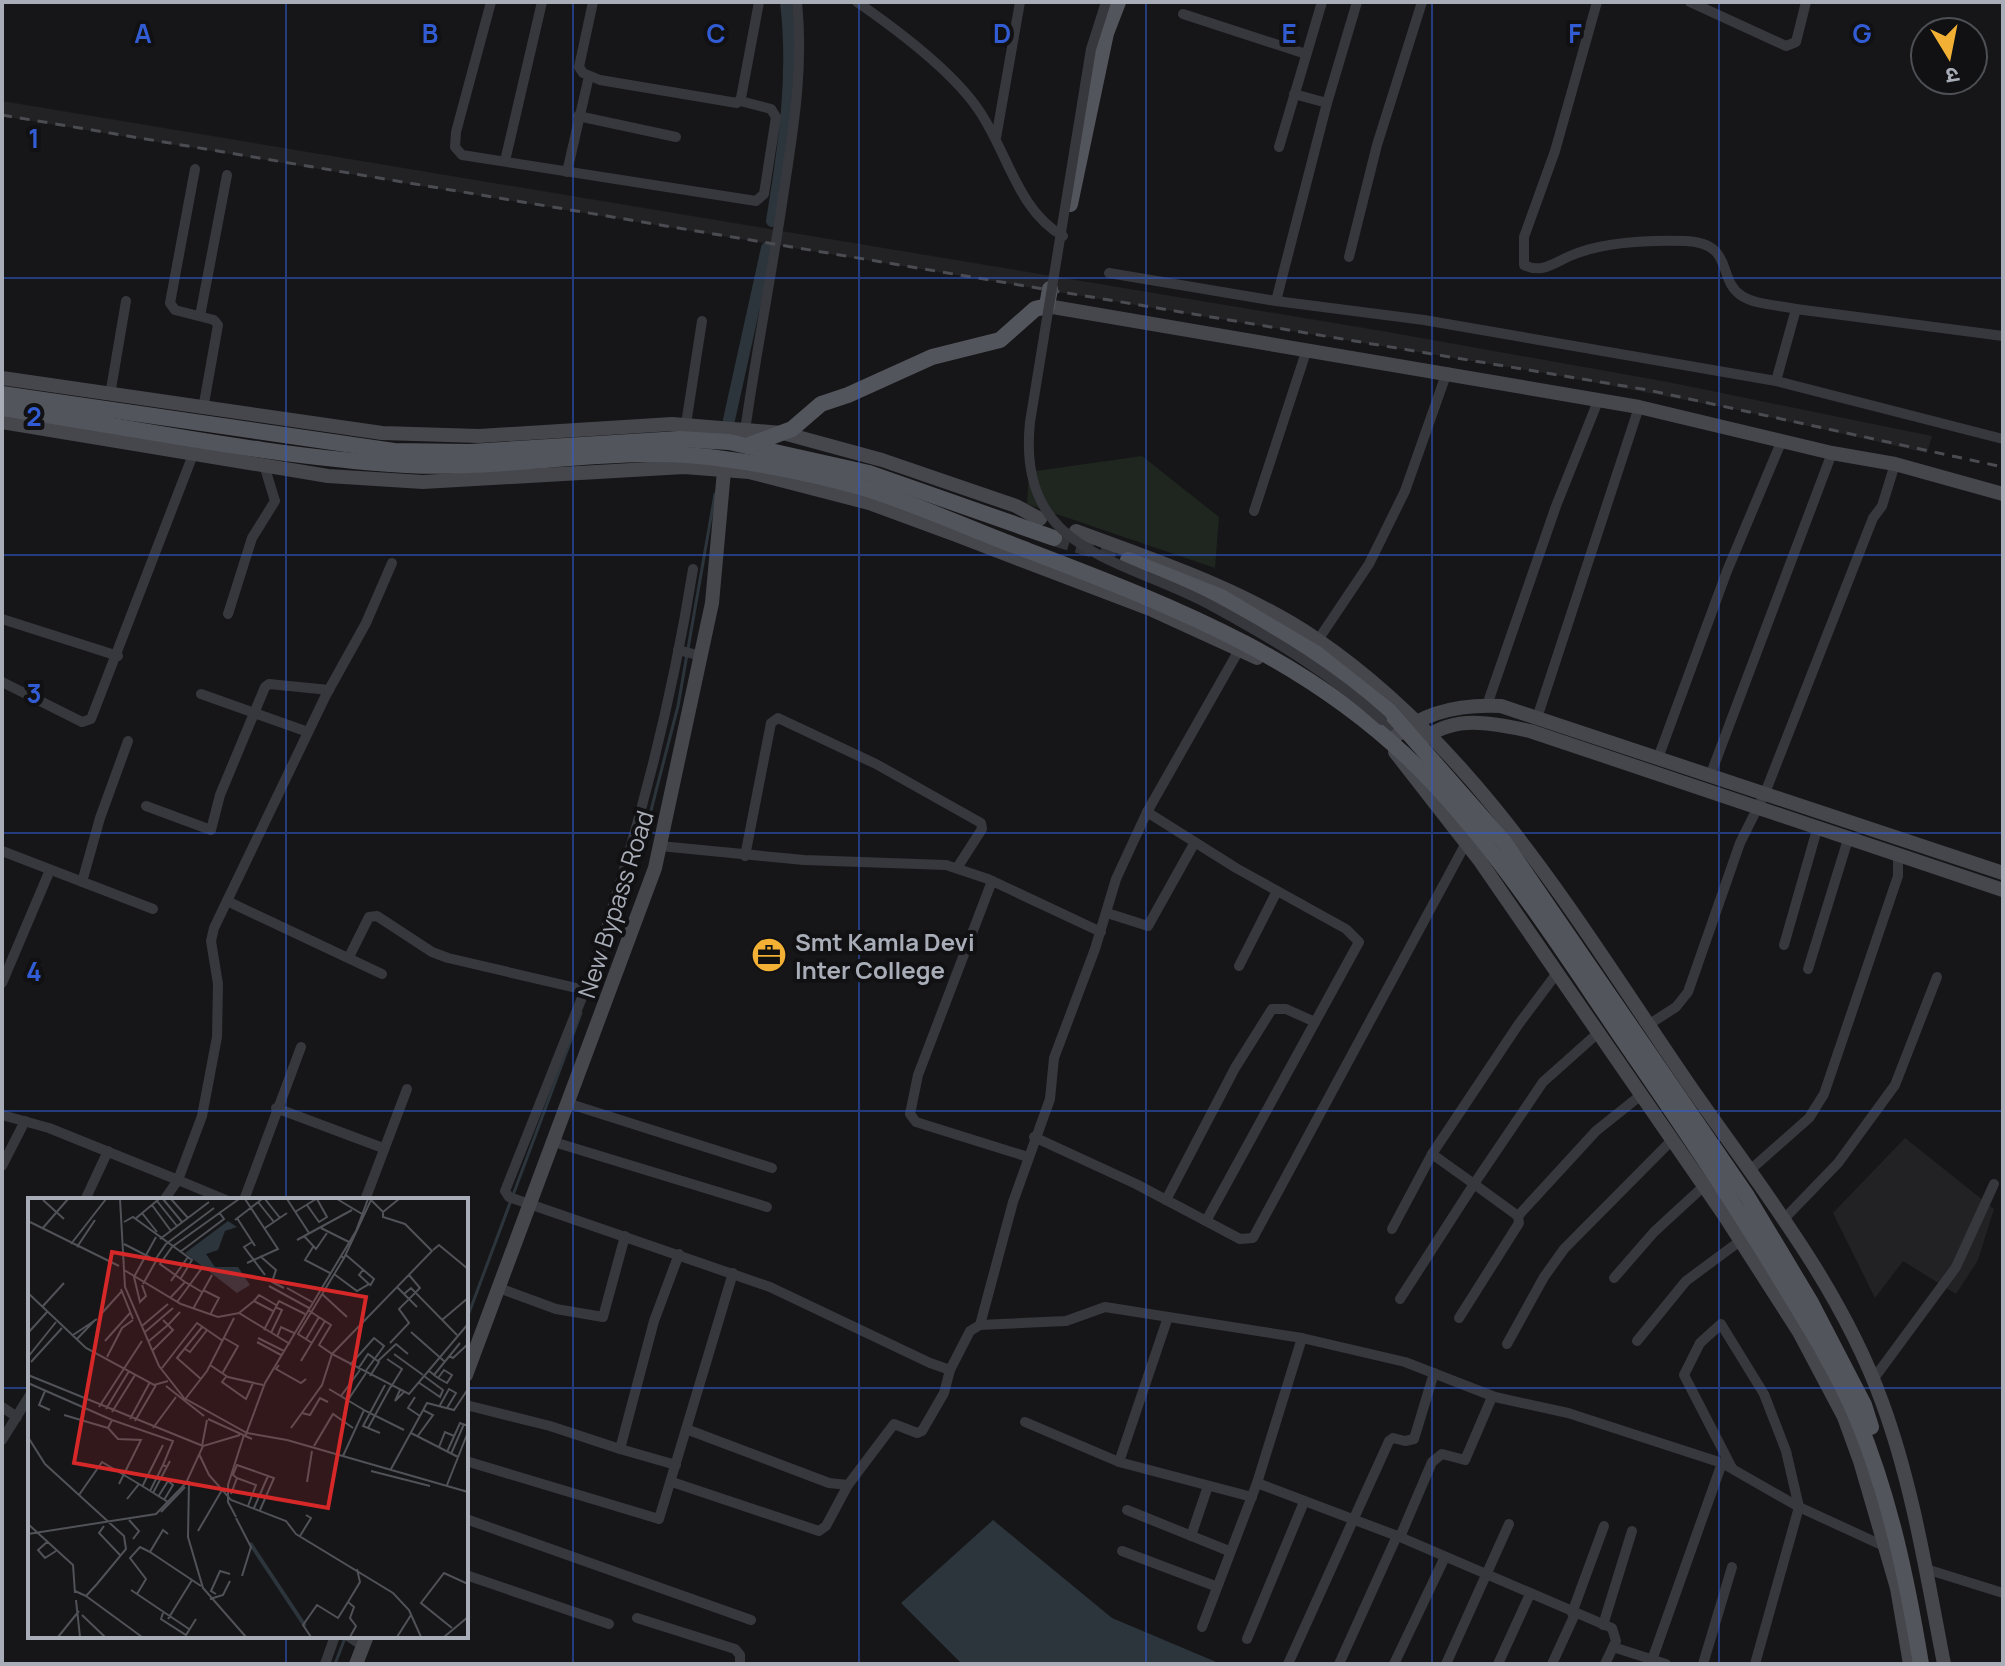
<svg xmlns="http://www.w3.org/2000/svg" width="2005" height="1666" font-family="Manrope,'Noto Sans Devanagari',sans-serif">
<rect width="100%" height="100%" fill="#161618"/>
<g fill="#222225">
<polygon points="2,101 1388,332 1668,382 1932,436 1927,453 1738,410 1550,374 2,116"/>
<polygon points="1905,1138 1994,1209 1978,1260 1956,1294 1903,1261 1875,1298 1833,1213"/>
</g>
<polygon fill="#1e261f" points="1142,456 1219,517 1215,568 1027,504 1029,472"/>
<polygon fill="#2c353c" points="993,1520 1112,1618 1221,1664 962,1664 901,1603"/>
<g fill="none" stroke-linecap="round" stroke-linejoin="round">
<g stroke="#2c353c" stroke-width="3">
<polyline points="597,969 640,853 678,706 715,494"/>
<polyline points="466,1321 581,1013"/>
<polyline points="335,1664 345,1638"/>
</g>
<g stroke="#2c353c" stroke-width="12">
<path d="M772,221C784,148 795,76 786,2"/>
<polyline points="729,420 767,248"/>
</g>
<polyline stroke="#333438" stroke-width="16" stroke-dasharray="16 8" stroke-linecap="butt" points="1054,538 1128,560"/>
<g stroke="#37383d" stroke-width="10">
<polyline points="491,2 456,132 455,147 462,155 756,201 764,194 776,117 771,109 740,101"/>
<polyline points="593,2 579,67 583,73 600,80 737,103 741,98 759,2"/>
<path d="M857,2C896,29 951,70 978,109C1007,150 1017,210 1063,236"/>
<path d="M1597,2L1555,151L1524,237V265C1541,274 1554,263 1570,256C1602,242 1650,240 1685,241C1736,243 1716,280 1742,296C1756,305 1780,305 1796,309"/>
<polyline points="1690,2 1786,46 1796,42 1806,2"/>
<polyline points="1183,14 1306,54"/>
<polyline points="1294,94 1327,103 1276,301 1424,320 1776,381 1796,309 2003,336"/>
<polyline points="1327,103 1357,2"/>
<polyline points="578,116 676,137"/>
<polyline points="996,138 1020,2"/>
<polyline points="1279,147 1322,2"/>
<polyline points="505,161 542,2"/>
<polyline points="195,169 170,303 175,310 214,320 218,325 203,409"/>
<polyline points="567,172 589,76"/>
<polyline points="1349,257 1377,145 1422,2"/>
<polyline points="1109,273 1276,301"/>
<polyline points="200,316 227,175"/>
<polyline points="1776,381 2003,439"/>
<polyline points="110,395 126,301"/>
<polyline points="686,424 702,321"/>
<path d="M743,445C754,362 771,280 783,197C793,131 804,69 797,2"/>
<polyline points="1254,511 1306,352"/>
<polyline points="228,614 252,538 275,501 264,465"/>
<polyline points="2,619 118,656"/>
<polyline points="1318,640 1369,564 1405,491 1447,372"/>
<polyline points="678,650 701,656"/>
<polyline points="2,682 82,722 91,719 194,452"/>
<polyline points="201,694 308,732"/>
<polyline points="1487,705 1556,506 1598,401"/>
<polyline points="1537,718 1639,407"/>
<polyline points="1382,720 1397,735"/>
<polyline points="1658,758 1727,571 1782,440"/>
<polyline points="1710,776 1832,453"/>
<polyline points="146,806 211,830 220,795 265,687 269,684 329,690"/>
<polyline points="1147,812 1236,868 1346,929 1359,942 1206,1221"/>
<polyline points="660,846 804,860 946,865 988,879 1101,932"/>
<polyline points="2,851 153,909"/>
<polyline points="745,856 771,723 778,718 876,764 981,823 982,829 957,868"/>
<polyline points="992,881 918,1075 910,1114 916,1122 1028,1157"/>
<polyline points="82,882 100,818 128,741"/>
<polyline points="227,901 382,974"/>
<polyline points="1107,913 1148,926 1195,842"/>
<polyline points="1784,945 1818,826"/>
<polyline points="349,957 369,917 377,916 432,952 448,958 585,990 505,1191 509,1197 770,1287 930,1363 950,1370 970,1331 980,1325 1066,1321 1105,1307 1302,1338 1405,1362 1495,1397 1568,1413 1722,1463 1799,1507 1886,1547"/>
<polyline points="1239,966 1277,891"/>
<polyline points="1808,969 1849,836"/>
<polyline points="2,983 50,870"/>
<path d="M585,990C633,853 670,713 693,569"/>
<polyline points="1648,1025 1676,1007 1688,992 1740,843 1765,793 1873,518 1882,506 1895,464"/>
<polyline points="570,1104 772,1168"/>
<polyline points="276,1108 383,1148"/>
<polyline points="2,1115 49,1128 178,1180 164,1200"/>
<polyline points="1034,1137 1136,1184 1240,1239 1253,1238 1466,843"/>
<polyline points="554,1142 767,1207"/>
<polyline points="2,1166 25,1121"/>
<polyline points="1749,1171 1809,1118 1824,1094 1898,876 1898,853"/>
<polyline points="85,1200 108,1151"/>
<polyline points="226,1200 178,1180 202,1116 217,1037 218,984 211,941 214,928 326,695 366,623 392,563"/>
<polyline points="244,1200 301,1047"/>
<polyline points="365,1200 407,1089"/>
<polyline points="1166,1200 1235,1068 1272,1009 1286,1009 1315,1022"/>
<polyline points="1518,1216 1474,1184 1543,1082 1598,1033"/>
<polyline points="1783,1220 1838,1163 1895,1085 1937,977"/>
<polyline points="1392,1229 1432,1154"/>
<polyline points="1614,1278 1654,1232 1704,1186"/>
<polyline points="499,1288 556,1309 603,1317 625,1236"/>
<polyline points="1400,1299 1474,1184 1432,1154 1518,1025 1557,973"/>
<polyline points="1168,1317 1119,1462 1252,1497"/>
<polyline points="1459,1318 1519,1223 1518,1216 1596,1131 1641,1095"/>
<polyline points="980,1325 1013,1202 1050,1099 1054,1058 1095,949 1116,879 1147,812 1239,650"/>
<polyline points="1637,1341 1686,1281 1740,1241"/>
<polyline points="1507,1344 1544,1277 1564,1249 1672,1140"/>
<polyline points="1872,1381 1956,1267 1994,1184"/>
<polyline points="466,1405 550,1426 620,1449"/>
<polyline points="2,1407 17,1417"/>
<polyline points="1025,1422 1119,1462"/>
<polyline points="686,1429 829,1483 848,1485 894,1424 917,1433 922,1431 944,1393 950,1370"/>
<polyline points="2,1440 30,1395"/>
<polyline points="466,1461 659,1519 733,1273"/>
<polyline points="676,1465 620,1449 654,1321 679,1254"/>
<polyline points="1732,1468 1684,1375 1700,1343 1721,1324 1764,1394 1786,1451 1799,1507 1755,1664"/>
<polyline points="672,1482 819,1531 826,1526 848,1485"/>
<polyline points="1257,1483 1400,1537 1432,1462 1442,1454 1465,1460 1492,1397"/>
<polyline points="1127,1510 1229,1551"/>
<polyline points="466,1519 751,1620"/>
<polyline points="1191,1536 1208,1486"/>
<polyline points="1400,1537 1612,1628 1616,1641 1605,1664"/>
<polyline points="1122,1551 1215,1586"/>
<polyline points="1926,1569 2003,1593"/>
<polyline points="466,1575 609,1624"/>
<polyline points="1572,1613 1604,1526"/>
<polyline points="637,1618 735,1649 740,1655 740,1664"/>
<polyline points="1603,1625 1632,1531"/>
<polyline points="1202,1627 1257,1483 1302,1338"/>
<polyline points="348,1636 363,1646"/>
<polyline points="1247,1639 1304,1502"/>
<polyline points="1613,1647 1666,1664"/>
<polyline points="1652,1660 1722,1463"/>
<polyline points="325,1664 335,1636"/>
<polyline points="1288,1664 1389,1441 1393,1438 1405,1441 1414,1439 1434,1373"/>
<polyline points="1339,1664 1396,1538"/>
<polyline points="1394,1664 1445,1557"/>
<polyline points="1446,1664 1509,1524"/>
<polyline points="1498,1664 1530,1594"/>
<polyline points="1552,1664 1575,1614"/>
<polyline points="1703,1664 1732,1567"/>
</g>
<g stroke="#45474d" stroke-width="14">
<polyline points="1047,306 1639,407 1832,453 1895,464 2003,494"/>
<polyline points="2,378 382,433 479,436 672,424 783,433 882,460 1016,506 1040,519"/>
<polyline points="2,422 328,476 423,482 684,467 749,472 869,503 956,535 1150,609 1257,658"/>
<path d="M1076,531C1157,561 1242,589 1315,638C1480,750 1581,928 1692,1089C1761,1188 1841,1288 1882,1402C1913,1486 1927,1577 1944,1664"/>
<path d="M1396,736C1425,711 1463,704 1501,706L2003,873"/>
<path d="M1426,738C1456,714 1496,724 1530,731L2003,890"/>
<polyline points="1395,752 1480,861 1724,1215 1799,1332 1844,1417 1860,1461 1897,1588 1910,1664"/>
<polyline points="466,1375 655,868 712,603 725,460"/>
<polyline points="356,1664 367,1636"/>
</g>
<g stroke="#53555c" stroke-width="16">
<polyline points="1070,204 1106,33 1118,2"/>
<polyline points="2,394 394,451 470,452 679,439 729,442 869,473 1054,538"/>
<path d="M2,408C136,428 271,457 406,465C512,471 619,443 724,459C770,465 817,475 861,487C914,503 965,527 1016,546C1170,605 1317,659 1433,783C1511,866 1572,966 1637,1060C1690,1137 1742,1214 1790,1295C1814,1334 1839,1375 1857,1418C1890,1497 1907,1580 1921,1664"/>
<polyline points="749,445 792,429 821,404 848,395 932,357 1000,340 1035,309 1047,306 1050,289"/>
<polyline points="1128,560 1221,597 1317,654 1389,711 1504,842 1747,1196 1810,1301 1864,1405 1871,1427"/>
</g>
<polyline stroke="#4a4c52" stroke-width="3" stroke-dasharray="10 8" stroke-linecap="butt" points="2,115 1648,390 2003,467"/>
<path stroke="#37383d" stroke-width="10" d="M1106,2L1091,49L1030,422C1016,555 1125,558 1214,607C1273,639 1331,674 1382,720"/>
</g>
<path fill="none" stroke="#325cd3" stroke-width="2" stroke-opacity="0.55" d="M286,2V1200M573,2V1664M859,2V1664M1146,2V1664M1432,2V1664M1719,2V1664M2,278H2003M2,555H2003M2,833H2003M2,1111H2003M2,1388H30M466,1388H2003M286,1636V1664"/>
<defs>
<symbol id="office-disc" viewBox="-11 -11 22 22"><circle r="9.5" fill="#f2b134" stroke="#111113"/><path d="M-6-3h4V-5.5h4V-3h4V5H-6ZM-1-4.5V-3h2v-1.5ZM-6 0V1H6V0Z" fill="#111"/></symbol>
</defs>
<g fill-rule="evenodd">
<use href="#office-disc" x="749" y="935" width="40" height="40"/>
</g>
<g text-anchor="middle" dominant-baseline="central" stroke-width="8" stroke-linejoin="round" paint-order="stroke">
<g font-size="24" fill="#a8adb8" stroke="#111113">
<text transform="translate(615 904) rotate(-72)">New Bypass Road</text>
</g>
<g font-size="24" font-weight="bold" fill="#a8adb8" stroke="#111113" text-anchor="start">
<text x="795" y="941">Smt Kamla Devi<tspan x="795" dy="28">Inter College</tspan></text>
</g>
</g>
<g transform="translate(28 1198)">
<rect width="440" height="440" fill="#161618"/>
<path d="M200,23L209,29L197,33L190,52L178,56L187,69H210L222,87L209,95L157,55Z" fill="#2c353c"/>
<path fill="none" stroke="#2c353c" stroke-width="4" d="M222,345L277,428"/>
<path fill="none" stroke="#505258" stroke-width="2" d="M92,1L97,89L131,168L156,200L219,235L259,242L440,294M135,1L154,24M143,1L160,20M217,1L250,51L219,65M237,1L252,20M259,1L281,35M309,1L334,16M15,2L36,21M343,2L355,14L371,1M129,3L149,28M230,4L246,24M124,7L143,33M279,7L291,24L299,19L289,1M267,14L288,1M355,14V19L377,26L404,53L304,156L381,196L440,126M114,15L129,34M209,20L227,48M107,21L131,1M207,22L234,1M2,24L91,68M96,24L105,19L164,62L153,80M237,30L259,15M293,30L321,44M14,31L40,1M276,38L288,51L299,35M132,41L181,4M269,42L324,12M224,44L216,49L237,77M43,46L78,1M96,46L129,63M49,49L67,22M285,49L277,62L302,75M405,52L411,47L440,71M152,54L196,21L191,14M318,57L346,81L342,88M232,58L248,72L244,84L256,90M316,60L343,2M127,62L138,46L186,10M96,72L153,106L190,119L211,115L262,146M306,76L329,93L341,86L331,77L335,72M143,83L160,59M157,84L132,66L144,49L211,1M115,86L128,63M114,87L118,98L112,104L106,79L128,39M241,88L281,110M369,89L389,109M259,90L284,104M93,91L105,121M175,92L191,100L182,117M0,95L58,150L126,187L140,183M294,96L319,119M376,96L383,90L429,137M143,99L157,84L174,94M226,103L231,97L248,107M149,104L174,70M15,108L36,85M165,111L184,77M74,115L94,93M211,115L226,103L245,113M414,122L440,100M114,128L140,106M236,132L251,103L277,116M117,134L145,110M383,134L416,163M0,135L19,114M243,135L254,112L247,109M45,137L69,121M249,139L253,129L266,135M230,140L256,153M49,141L67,122M278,141L291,119M77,143L102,115M121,143L140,127L135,122M229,144L253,157M284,145L270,136L316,60L313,58M362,145L381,125L371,111L392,90L381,77M157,151L162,154L179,132M125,152L145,132L140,127L152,114M366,156L395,177M421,158L425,160L440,146M0,159L28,124M79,159L94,130L105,122M359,161L374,171L363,189M273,163L297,123M350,163L368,146L380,156M3,164L34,130M182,167L200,179L235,187M251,167L248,171L273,185L278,181M322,167L346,140L356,148L337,174M134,170L169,125L195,143M330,171L340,156L351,164L342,178M400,172L406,177L410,180L419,185L424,177L416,172L410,180M194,176L210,148L196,140M0,177L175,248M406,177L432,145M198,179L194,184L218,201L225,185M173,181L149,160L175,128M390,184L412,199L415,192L396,178M0,185L84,222M138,188L176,218M301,191L336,212M372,192L367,203L376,194M17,193L11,207L22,212M313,198L332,172M387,199L380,210L392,218M158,200L179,173L206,120M320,202L338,175M71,209L114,143M411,209L421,191L428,195L419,210M78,211L101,173M84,214L107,177M274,215L282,217L292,200L300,204M36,217L80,230L84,222L145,243L135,267L139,269M102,221L122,184M180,221L224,241M107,223L128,187M80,230L90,241L113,242L91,286M125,230L148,199M263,230L294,187L304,156L291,147L303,127L280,112M340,230L363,188M352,235L335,228L357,187M383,235L430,259M0,239L17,266L96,338L98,351L69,386L58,398L47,393M217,239L237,185L328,33L340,1M389,239L405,217L395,212M174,248L179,222M286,248L305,216L325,230M411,249L417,234L426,238M419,254L432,225L440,228M171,256L181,277L203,302L258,323L268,336L365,395L381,412L393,439M423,256L436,226M315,258L336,212L376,232M363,271L399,205L426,212L440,191M343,273L402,288M209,280L205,277L209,267L246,280L232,312M161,283L160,339L175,390L218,439M279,284L284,253M419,287L440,234M114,289L135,247M122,293L135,267M125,295L142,263M203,296L209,280L228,287L220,308M51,297L74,264L111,286M130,299L140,283L145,287L136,302M99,301L111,286L140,304M226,310L240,278M133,314L157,289M208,319L200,304V287L216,237M208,320L223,349L214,378M101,322L111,333L105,341M0,326L45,367L47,395M76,328L71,335L92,357M170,333L194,292M0,336L128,316L158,285L175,248L212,237M140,336L135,332L122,354L173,388M272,338L283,320L278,317M19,344L10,352L17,360L28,353M103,392L161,431M109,396L118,381L102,360L112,349L122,354M188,396L183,393L192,373L202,376M58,398L114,439M182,401L195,397L202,383M48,402L52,439M320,404L332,384L329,371M135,415L133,421L158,437L168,421M54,417L77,439M140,421L164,382M424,430L393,405L416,375L440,386M30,439L51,413M283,439L275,427L289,407L310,420L320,404L326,409L322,420L328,428L322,439M369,439L383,417M416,439L440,419"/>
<path fill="#d62828" fill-opacity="0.15" stroke="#d62828" stroke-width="4" d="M84,54L338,99L300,310L46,265Z"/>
<rect width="440" height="440" fill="none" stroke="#a8adb8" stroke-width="4"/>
</g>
<g font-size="26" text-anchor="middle" font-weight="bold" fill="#325cd3" stroke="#111113" stroke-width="8" stroke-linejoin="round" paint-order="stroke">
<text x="143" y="43">A</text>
<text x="430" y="43">B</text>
<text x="716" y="43">C</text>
<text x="1002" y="43">D</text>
<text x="1289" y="43">E</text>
<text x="1575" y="43">F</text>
<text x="1862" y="43">G</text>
<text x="34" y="148">1</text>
<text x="34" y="426">2</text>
<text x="34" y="703">3</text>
<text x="34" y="981">4</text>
</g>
<rect width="2005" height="1666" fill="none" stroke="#a8adb8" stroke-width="8"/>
<g transform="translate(1949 56) rotate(170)"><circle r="38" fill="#111113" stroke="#4d4f55" stroke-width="2"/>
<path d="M0-6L14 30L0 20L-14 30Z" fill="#f2b134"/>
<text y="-12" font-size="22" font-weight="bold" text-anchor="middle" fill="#a8adb8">उ</text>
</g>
</svg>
